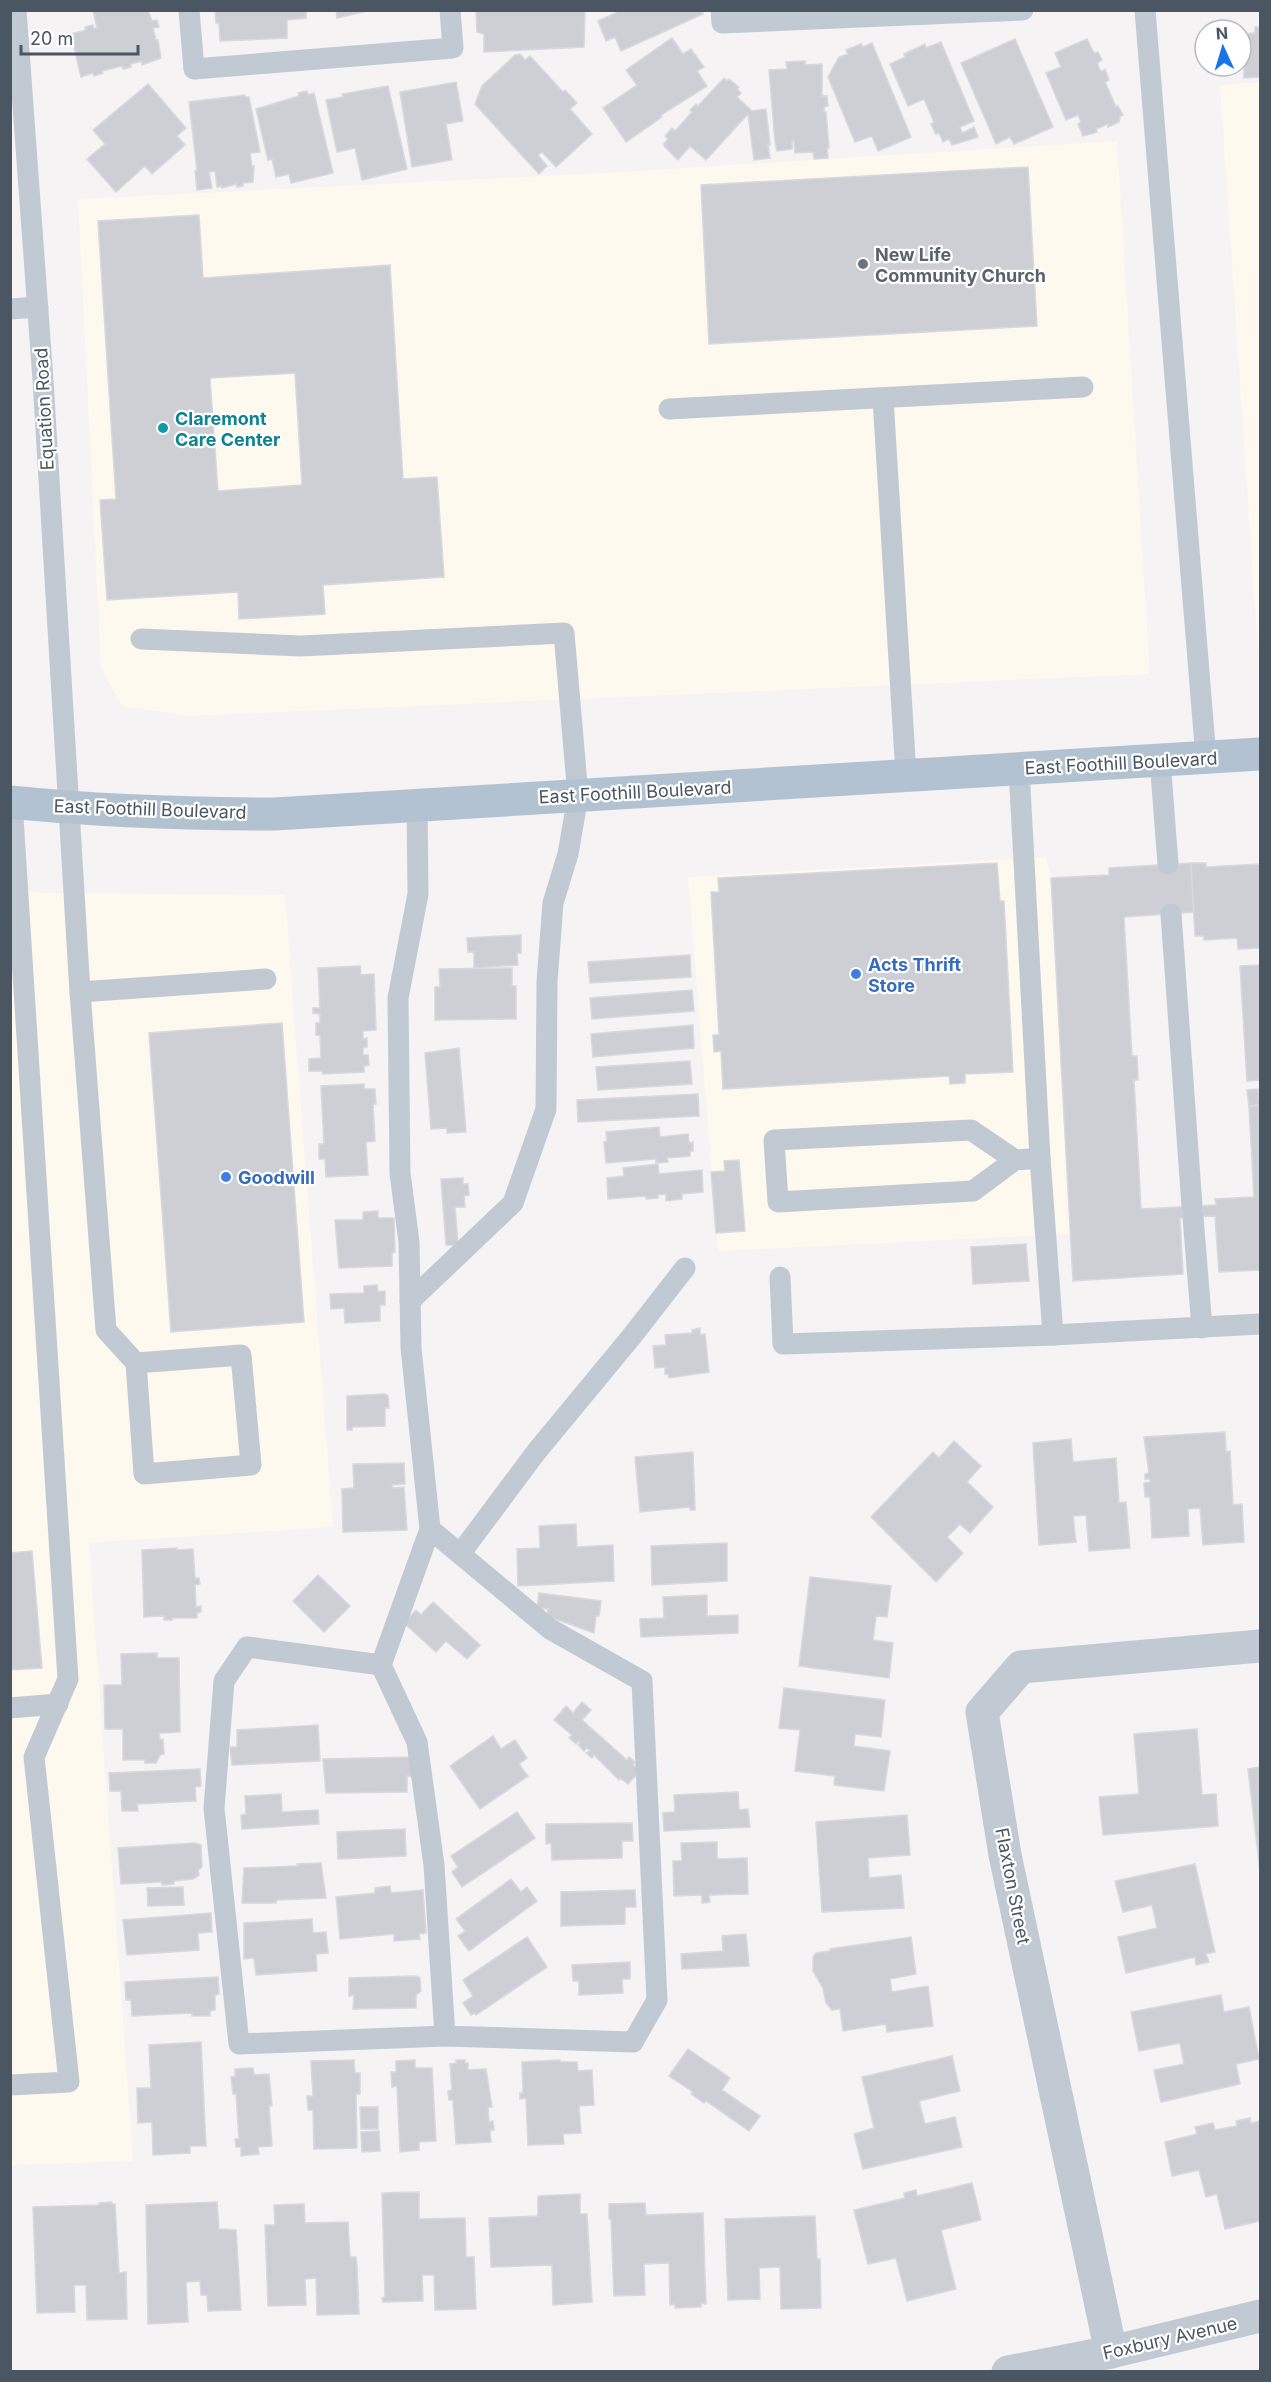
<svg xmlns="http://www.w3.org/2000/svg" width="1271" height="2382" font-family="Inter,sans-serif">
<rect width="100%" height="100%" fill="#f5f3f3"/>
<g fill="#fdf9ef">
<polygon points="1260,82 1260,668 1259,668 1220,85"/>
<polygon points="1117,141 1150,674 190,716 122,706 101,668 78,199 602,173"/>
<polygon points="1046,857 1051,878 1070,1234 718,1251 688,877"/>
<polygon points="10,888 43,893 285,895 333,1527 89,1543 133,2161 11,2165"/>
</g>
<g fill="#cdcfd5" stroke="#d7d9de" stroke-width="1.5" fill-rule="evenodd">
<polygon points="93,10 148,10 152,21 157,20 159,27 153,28 156,40 158,40 161,58 142,65 142,61 131,64 131,67 123,69 122,66 102,71 103,73 94,76 93,73 81,77 71,34 86,30 85,27 93,25 94,29 97,28"/>
<polygon points="215,10 306,10 306,18 287,20 287,38 220,41 219,23 216,23"/>
<polygon points="336,10 371,10 337,18"/>
<polygon points="476,10 585,11 584,47 484,52 484,34 477,32"/>
<polygon points="622,10 702,10 703,14 621,51 615,37 606,41 598,21"/>
<polygon points="1255,27 1260,27 1260,77 1244,78 1244,34 1255,33"/>
<polygon points="672,38 683,54 691,49 704,67 697,71 707,86 661,115 662,117 626,142 603,108 637,85 626,70"/>
<polygon points="1015,39 1053,127 1014,144 1010,137 996,144 961,63"/>
<polygon points="1087,39 1094,53 1098,52 1102,60 1097,63 1101,72 1105,69 1109,80 1105,82 1116,107 1118,106 1123,115 1120,116 1119,122 1108,127 1108,124 1096,129 1097,132 1083,136 1078,124 1081,122 1078,115 1066,120 1046,73 1061,67 1055,53"/>
<polygon points="941,42 974,121 960,127 962,133 974,127 978,137 952,145 949,139 943,142 939,133 936,134 931,124 934,122 924,99 908,106 890,64 905,57 904,54 925,44 926,48"/>
<polygon points="872,43 911,137 878,151 872,136 855,142 828,77 839,57 848,54 846,50 861,44 863,47"/>
<polygon points="520,54 525,60 530,56 563,92 565,90 577,103 570,109 592,134 556,167 542,152 538,155 547,166 539,174 475,104 482,86 515,55"/>
<polygon points="805,61 805,65 822,64 822,96 827,96 828,106 824,107 824,112 826,112 829,148 827,148 828,158 814,159 813,152 795,153 794,141 792,141 792,149 777,151 775,142 769,70 787,69 786,62"/>
<polygon points="724,78 727,81 729,79 739,87 737,89 741,93 737,97 752,111 766,109 770,145 768,145 770,158 754,160 748,114 706,160 690,146 678,160 665,147 664,144 668,139 665,136 672,128 675,131 692,112 690,110 696,104 698,106"/>
<polygon points="456,82 463,121 446,124 452,160 412,167 400,92"/>
<polygon points="148,84 186,128 177,136 185,145 152,174 145,166 116,192 87,159 105,144 93,130"/>
<polygon points="388,86 407,169 362,180 355,148 337,152 326,100 343,97 342,94"/>
<polygon points="307,91 308,95 314,93 333,173 291,183 289,174 276,177 272,159 268,160 256,109 299,96 298,93"/>
<polygon points="245,95 245,97 249,97 260,152 250,153 252,167 254,166 253,182 243,183 243,186 237,187 236,184 222,188 222,186 217,187 215,171 209,172 212,188 197,190 195,171 197,170 189,102"/>
<polygon points="1028,167 1037,326 709,344 701,185"/>
<path d="M199,215L203,278L390,265L403,479L437,477L444,577L323,585L325,614L239,619L238,592L107,600L100,500L116,499L98,221ZM295,373L302,485L218,491L210,378Z"/>
<polygon points="997,863 1000,901 1004,901 1013,1072 965,1074 965,1083 950,1084 949,1076 723,1089 721,1051 714,1052 713,1035 719,1035 711,892 719,892 718,878"/>
<polygon points="1191,863 1194,912 1124,917 1132,1056 1137,1056 1138,1080 1134,1080 1141,1209 1216,1205 1215,1199 1254,1197 1249,1106 1260,1105 1260,1270 1219,1272 1215,1216 1193,1217 1180,1218 1183,1274 1073,1281 1051,878 1109,875 1109,868"/>
<polygon points="1191,863 1206,863 1206,867 1260,864 1260,948 1238,949 1237,938 1204,940 1204,936 1195,936"/>
<polygon points="521,935 521,953 517,953 518,965 474,968 474,952 468,952 467,938"/>
<polygon points="690,955 691,977 590,983 588,962"/>
<polygon points="1260,965 1260,1080 1247,1081 1240,966"/>
<polygon points="360,966 361,975 374,974 376,1030 363,1031 363,1039 367,1038 367,1047 363,1048 363,1055 368,1055 369,1065 364,1066 364,1072 323,1074 322,1071 309,1071 309,1059 321,1058 320,1035 316,1035 316,1023 320,1023 320,1014 313,1013 313,1008 320,1008 318,968"/>
<polygon points="512,968 512,986 516,986 516,1019 435,1020 435,987 440,987 439,969"/>
<polygon points="692,990 694,1011 592,1019 590,998"/>
<polygon points="282,1023 304,1322 171,1332 149,1033"/>
<polygon points="693,1025 694,1048 593,1057 591,1034"/>
<polygon points="459,1048 466,1132 447,1133 447,1128 431,1129 425,1053"/>
<polygon points="690,1061 692,1084 598,1090 596,1067"/>
<polygon points="364,1084 364,1089 375,1089 376,1104 373,1104 375,1141 366,1142 368,1175 326,1177 325,1159 319,1159 319,1144 324,1144 321,1086"/>
<polygon points="1258,1089 1260,1105 1249,1106 1247,1090"/>
<polygon points="698,1094 699,1116 578,1122 577,1100"/>
<polygon points="659,1127 660,1137 688,1134 689,1143 693,1142 693,1151 690,1151 690,1156 667,1158 668,1162 656,1163 656,1159 606,1163 604,1142 607,1141 606,1132"/>
<polygon points="739,1160 745,1231 716,1233 711,1172 725,1171 724,1161"/>
<polygon points="658,1164 659,1174 702,1170 703,1192 682,1194 682,1199 666,1201 666,1194 658,1195 658,1198 646,1199 646,1196 608,1199 607,1178 624,1176 623,1168"/>
<polygon points="463,1178 463,1184 468,1184 469,1195 464,1196 465,1207 455,1207 458,1245 446,1245 441,1179"/>
<polygon points="378,1211 378,1218 394,1218 395,1252 392,1253 392,1266 339,1268 335,1220 363,1220 363,1212"/>
<polygon points="1026,1244 1029,1281 973,1284 971,1247"/>
<polygon points="377,1285 378,1292 385,1291 385,1305 380,1305 380,1321 345,1323 344,1308 331,1309 330,1294 364,1293 364,1286"/>
<polygon points="700,1328 700,1335 705,1334 709,1372 669,1378 668,1374 665,1374 665,1367 655,1368 653,1346 666,1345 665,1335 692,1333 692,1330"/>
<polygon points="385,1394 388,1396 389,1408 385,1408 385,1426 352,1427 352,1430 347,1430 347,1396"/>
<polygon points="1225,1432 1226,1452 1230,1451 1233,1505 1242,1504 1244,1542 1203,1545 1200,1508 1188,1509 1189,1536 1152,1538 1150,1497 1145,1497 1144,1483 1150,1482 1150,1479 1145,1479 1145,1474 1149,1473 1144,1437"/>
<polygon points="1071,1439 1073,1462 1116,1458 1119,1503 1126,1502 1130,1548 1089,1551 1086,1515 1073,1516 1076,1542 1039,1545 1033,1443"/>
<polygon points="954,1441 981,1466 967,1482 993,1507 970,1533 960,1524 947,1537 963,1553 936,1582 871,1517 933,1452 939,1458"/>
<polygon points="693,1452 695,1510 690,1510 690,1507 640,1512 635,1457"/>
<polygon points="404,1463 405,1484 392,1485 393,1488 404,1487 407,1530 343,1532 342,1489 354,1488 353,1464"/>
<polygon points="576,1524 577,1547 613,1545 614,1581 518,1586 517,1549 540,1548 539,1526"/>
<polygon points="727,1543 727,1581 652,1585 651,1546"/>
<polygon points="177,1548 177,1550 193,1549 195,1578 199,1578 200,1584 195,1585 196,1607 201,1606 201,1612 197,1613 197,1618 172,1618 172,1620 164,1620 164,1616 144,1617 142,1550"/>
<polygon points="32,1551 42,1668 10,1670 10,1553"/>
<polygon points="318,1575 350,1606 324,1632 293,1601"/>
<polygon points="810,1577 891,1586 887,1617 876,1616 873,1640 893,1643 889,1678 799,1666"/>
<polygon points="539,1593 601,1601 599,1616 596,1616 594,1633 547,1616 548,1609 537,1608"/>
<polygon points="707,1595 707,1616 738,1615 738,1633 641,1637 640,1619 664,1618 663,1597"/>
<polygon points="433,1602 480,1645 467,1659 446,1641 436,1652 404,1623 416,1610 421,1615"/>
<polygon points="157,1653 157,1658 179,1658 180,1732 159,1733 160,1740 163,1739 164,1754 160,1755 156,1763 145,1763 145,1760 123,1760 123,1729 105,1729 104,1685 122,1685 121,1654"/>
<polygon points="784,1688 885,1700 881,1737 855,1734 854,1746 890,1751 884,1791 834,1785 835,1776 795,1771 800,1730 779,1728"/>
<polygon points="582,1702 591,1710 582,1720 627,1760 629,1757 635,1762 633,1765 640,1771 628,1784 620,1778 619,1780 594,1755 592,1758 586,1753 590,1751 587,1748 584,1751 578,1745 580,1743 579,1741 576,1744 569,1738 572,1735 554,1720 566,1706 573,1713"/>
<polygon points="318,1725 320,1761 232,1765 230,1747 237,1747 237,1730"/>
<polygon points="1197,1729 1202,1795 1216,1794 1218,1826 1103,1835 1099,1797 1139,1794 1134,1734"/>
<polygon points="493,1736 501,1749 515,1740 527,1758 519,1764 528,1776 480,1809 450,1766"/>
<polygon points="413,1757 413,1777 407,1776 407,1792 326,1793 323,1759"/>
<polygon points="1260,1767 1260,1871 1248,1769"/>
<polygon points="200,1769 201,1786 195,1787 196,1801 137,1804 138,1811 122,1811 121,1791 110,1791 109,1773"/>
<polygon points="738,1792 739,1810 748,1809 750,1827 664,1831 663,1813 675,1812 674,1795"/>
<polygon points="281,1794 282,1812 318,1810 319,1824 242,1829 241,1815 246,1814 245,1796"/>
<polygon points="517,1812 535,1838 462,1887 452,1872 458,1867 451,1856"/>
<polygon points="907,1815 910,1855 868,1858 869,1878 901,1875 904,1908 822,1912 816,1822"/>
<polygon points="632,1823 633,1841 622,1841 622,1858 552,1860 551,1843 546,1844 546,1824"/>
<polygon points="405,1829 406,1856 338,1859 337,1832"/>
<polygon points="717,1842 717,1859 747,1858 748,1894 709,1895 710,1902 702,1903 702,1895 674,1896 673,1861 682,1861 681,1843"/>
<polygon points="196,1843 201,1845 202,1867 198,1870 199,1875 193,1879 174,1881 174,1884 162,1885 162,1882 121,1884 118,1848"/>
<polygon points="321,1863 326,1898 277,1900 276,1903 242,1903 244,1868 298,1866 297,1864"/>
<polygon points="1195,1864 1215,1952 1206,1954 1209,1962 1196,1965 1195,1957 1126,1973 1118,1937 1157,1928 1152,1905 1123,1912 1115,1881"/>
<polygon points="511,1879 521,1892 527,1887 537,1901 469,1951 458,1936 465,1931 456,1919"/>
<polygon points="390,1886 391,1893 423,1890 426,1933 419,1934 420,1939 394,1941 394,1934 340,1939 336,1897 375,1893 375,1888"/>
<polygon points="183,1887 184,1905 148,1906 147,1888"/>
<polygon points="635,1890 636,1907 625,1907 625,1924 561,1926 561,1892"/>
<polygon points="211,1913 212,1932 198,1933 199,1950 127,1955 123,1920"/>
<polygon points="312,1919 313,1933 326,1932 328,1953 316,1954 317,1971 256,1975 254,1958 244,1959 244,1923"/>
<polygon points="746,1934 749,1966 682,1969 681,1954 723,1951 722,1936"/>
<polygon points="527,1937 547,1967 476,2015 475,2013 471,2015 463,2003 473,1996 463,1980"/>
<polygon points="911,1937 916,1974 890,1979 892,1992 928,1986 933,2026 887,2032 886,2024 843,2031 840,2009 832,2010 826,2003 823,1988 813,1971 813,1957 816,1953 830,1951 830,1949"/>
<polygon points="630,1962 630,1979 622,1979 623,1993 579,1995 579,1981 573,1981 572,1965"/>
<polygon points="416,1976 420,1978 421,1991 416,1995 416,2008 353,2009 354,1995 349,1996 349,1978"/>
<polygon points="218,1977 219,1994 215,1995 215,2010 210,2011 210,2016 192,2016 192,2013 132,2016 131,2000 126,2000 125,1982"/>
<polygon points="1221,1995 1224,2012 1249,2007 1259,2059 1236,2064 1240,2084 1161,2102 1154,2070 1184,2064 1180,2043 1139,2051 1131,2012"/>
<polygon points="201,2042 206,2146 190,2146 190,2153 153,2155 152,2122 138,2123 137,2088 151,2088 149,2045"/>
<polygon points="688,2049 730,2078 722,2090 760,2116 749,2131 706,2101 704,2103 691,2094 693,2092 669,2076"/>
<polygon points="952,2056 960,2091 919,2101 925,2124 955,2117 962,2147 863,2169 854,2134 874,2128 862,2077"/>
<polygon points="354,2060 355,2073 360,2073 360,2094 356,2094 357,2148 314,2149 313,2110 308,2110 307,2096 313,2096 311,2061"/>
<polygon points="415,2060 415,2068 432,2068 436,2141 419,2142 419,2150 400,2152 397,2086 392,2087 391,2072 396,2072 396,2061"/>
<polygon points="456,2060 465,2060 465,2063 468,2063 468,2070 486,2069 492,2107 488,2107 489,2122 493,2121 494,2130 490,2130 491,2142 456,2144 453,2100 449,2100 448,2091 452,2090 450,2064 457,2063"/>
<polygon points="560,2060 561,2062 577,2062 578,2071 592,2070 594,2105 579,2106 581,2133 563,2134 564,2144 528,2145 526,2098 520,2099 520,2093 523,2093 522,2062"/>
<polygon points="253,2068 254,2075 269,2074 272,2106 269,2106 272,2146 258,2147 259,2154 241,2156 241,2147 236,2147 235,2139 239,2139 236,2094 233,2094 231,2077 235,2076 235,2069"/>
<polygon points="360,2107 378,2107 378,2129 361,2129"/>
<polygon points="1250,2118 1251,2123 1260,2121 1260,2221 1225,2229 1217,2194 1206,2197 1199,2170 1172,2176 1165,2142 1197,2134 1195,2127 1213,2123 1215,2130 1237,2126 1236,2121"/>
<polygon points="379,2131 380,2151 362,2152 361,2132"/>
<polygon points="972,2183 981,2220 941,2230 956,2289 907,2301 896,2258 868,2264 854,2210 905,2198 904,2193 916,2190 917,2196"/>
<polygon points="419,2192 419,2219 465,2218 466,2257 474,2257 476,2309 435,2310 434,2275 422,2275 423,2301 383,2302 382,2298 385,2297 382,2193"/>
<polygon points="580,2194 580,2214 587,2214 592,2302 553,2305 552,2265 491,2267 489,2218 538,2216 538,2196"/>
<polygon points="112,2202 112,2204 115,2204 119,2273 126,2272 127,2319 87,2320 86,2285 74,2285 75,2312 37,2313 33,2207 99,2205 99,2203"/>
<polygon points="217,2202 219,2229 236,2230 241,2310 208,2311 207,2295 201,2295 200,2281 186,2282 188,2322 148,2324 146,2205"/>
<polygon points="645,2203 646,2215 703,2213 706,2304 701,2303 701,2307 675,2308 675,2304 670,2305 669,2263 644,2264 645,2295 614,2296 611,2219 609,2219 609,2204"/>
<polygon points="304,2204 305,2223 348,2222 350,2257 356,2257 357,2266 359,2314 317,2315 316,2278 305,2279 306,2305 268,2306 265,2225 275,2225 274,2205"/>
<polygon points="815,2216 817,2259 820,2259 821,2308 781,2309 780,2267 759,2268 760,2299 728,2300 725,2219"/>
</g>
<g fill="none" stroke-linecap="round" stroke-linejoin="round">
<g stroke="#c1cad2" stroke-width="21">
<polyline points="16,10 43,380 80,992 266,979"/>
<polyline points="189,10 194,69 453,48 450,10"/>
<polyline points="721,10 722,23 1023,10"/>
<polyline points="1145,10 1206,758"/>
<polyline points="10,309 38,307"/>
<polyline points="883,398 906,775"/>
<polyline points="669,409 1083,387"/>
<polyline points="141,639 301,646 564,633 578,796 568,854 553,903 547,982 546,1109 513,1203 410,1301"/>
<polyline points="1160,760 1168,864"/>
<polyline points="417,805 418,894 398,998 400,1173 409,1242 411,1348 430,1529 381,1665 417,1742 434,1865 445,2036 633,2042 657,2000 642,1681 550,1629 430,1529"/>
<polyline points="1171,914 1192,1206"/>
<polyline points="80,992 106,1330 136,1363 144,1474 251,1465 241,1355 136,1363"/>
<polyline points="1015,1160 971,1130 774,1140 778,1202 973,1191 1015,1160 1040,1158 1019,769"/>
<polyline points="1193,1217 1202,1328"/>
<polyline points="780,1277 783,1344 1053,1335 1040,1158"/>
<polyline points="1053,1335 1260,1324"/>
<polyline points="460,1554 537,1451 632,1336 685,1268"/>
<polyline points="381,1665 247,1647 224,1681 214,1808 239,2044 445,2036"/>
<polyline points="10,1708 58,1704"/>
<polyline points="10,2085 69,2082 34,1757 68,1679 12,802"/>
</g>
<g stroke="#c1cad2" stroke-width="33">
<polyline points="1111,2352 1005,1855 982,1712 1021,1667 1260,1646"/>
<polyline points="1008,2372 1111,2352 1260,2316"/>
</g>
<path stroke="#b3c2d1" stroke-width="33" d="M10,802C99,811 186,814 275,814L1260,754"/>
</g>
<circle fill="#6b7280" stroke="#fff" stroke-width="2" cx="863" cy="264" r="6"/>
<circle fill="#0f9aa8" stroke="#fff" stroke-width="2" cx="163" cy="428" r="6"/>
<g fill="#3f7fe0" stroke="#fff" stroke-width="2">
<circle cx="856" cy="974" r="6"/>
<circle cx="226" cy="1177" r="6"/>
</g>
<g text-anchor="middle" dominant-baseline="central" stroke-width="4.5" stroke-linejoin="round" paint-order="stroke">
<g font-size="18" font-weight="bold" fill="#5b616d" stroke="#fff" text-anchor="start">
<text x="875" y="254">New Life<tspan x="875" dy="21">Community Church</tspan></text>
</g>
<g font-size="18" fill="#4a5661" stroke="#fff">
<text transform="translate(44 409) rotate(-93)">Equation Road</text>
<text transform="translate(1121 763) rotate(-3)">East Foothill Boulevard</text>
<text transform="translate(635 792) rotate(-3)">East Foothill Boulevard</text>
<text transform="translate(150 809) rotate(2)">East Foothill Boulevard</text>
<text transform="translate(1013 1886) rotate(79)">Flaxton Street</text>
<text transform="translate(1170 2338) rotate(-13)">Foxbury Avenue</text>
</g>
<g font-size="18" font-weight="bold" fill="#0d838f" stroke="#fff" text-anchor="start">
<text x="175" y="418">Claremont<tspan x="175" dy="21">Care Center</tspan></text>
</g>
<g font-size="18" font-weight="bold" fill="#366cbe" stroke="#fff" text-anchor="start">
<text x="868" y="964">Acts Thrift<tspan x="868" dy="21">Store</tspan></text>
<text x="238" y="1177">Goodwill</text>
</g>
</g>
<rect width="1271" height="2382" fill="none" stroke="#4a5661" stroke-width="24"/>
<g transform="translate(1223 48) rotate(356)"><circle r="28" fill="#ffffff" stroke="#b7bbc0" stroke-width="1.5"/>
<path d="M0-4.5L10 22L0 15L-10 22Z" fill="#1a73e8"/>
<text y="-9" font-size="16" font-weight="bold" text-anchor="middle" fill="#4a5661">N</text>
</g>
<path d="M21 45v9h117v-9" fill="none" stroke="#4a5661" stroke-width="3"/>
<text x="30" y="45" font-size="18" fill="#4a5661" stroke="#ffffff" stroke-width="4.5" paint-order="stroke">20 m</text>
</svg>
